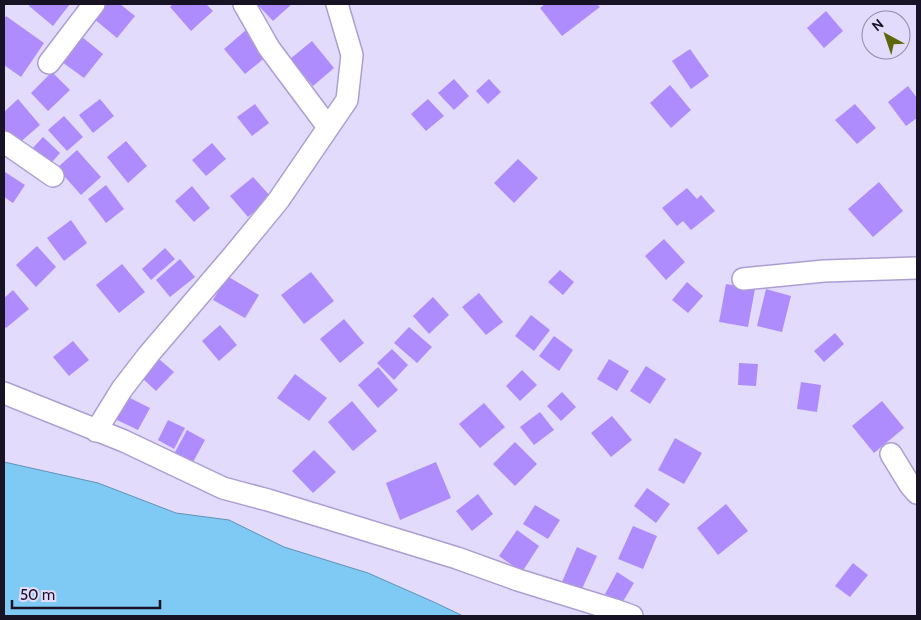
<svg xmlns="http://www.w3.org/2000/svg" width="921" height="620" font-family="Cabin,sans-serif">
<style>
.water{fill:#7fc9f5;stroke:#6092b6}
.building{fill:#af8cfd}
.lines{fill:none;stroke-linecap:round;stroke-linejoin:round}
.minor-casing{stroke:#ac9ed2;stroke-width:24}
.minor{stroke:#fff;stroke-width:21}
</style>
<rect width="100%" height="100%" fill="#e3dbfc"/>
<!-- water -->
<polygon class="water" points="4,462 98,483 176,513 229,520 284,547 368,573 436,603 463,616 4,616"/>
<!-- building -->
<g class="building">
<polygon points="30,4 70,4 53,26 29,6"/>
<polygon points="104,4 120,4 135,16 117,38 93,18"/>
<polygon points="173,4 206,4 213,11 191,31 170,7"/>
<polygon points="257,4 292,4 273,21"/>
<polygon points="545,4 597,4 600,7 562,36 540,8"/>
<polygon points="826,11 843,31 824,48 807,28"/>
<polygon points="6,16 44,43 21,77 4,65 4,20"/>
<polygon points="246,30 267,56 245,74 224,49"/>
<polygon points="82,37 103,54 84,78 62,62"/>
<polygon points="312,41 334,68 313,86 290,59"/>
<polygon points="690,49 709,76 691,89 672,61"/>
<polygon points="52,72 70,90 48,111 31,93"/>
<polygon points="454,79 469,96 454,110 438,93"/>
<polygon points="489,79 501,92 488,104 476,91"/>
<polygon points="670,85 691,110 671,128 650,103"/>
<polygon points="908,86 917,98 917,118 906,126 888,102"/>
<polygon points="18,99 40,125 17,145 4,129 4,112"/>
<polygon points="100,99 114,116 93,133 79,115"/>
<polygon points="428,99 444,116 426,131 411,114"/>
<polygon points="255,104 269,123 252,136 237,117"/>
<polygon points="855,104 876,128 857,144 835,120"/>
<polygon points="64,116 83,137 67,151 48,130"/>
<polygon points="43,137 60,153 47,168 29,152"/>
<polygon points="126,141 147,166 128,183 107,157"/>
<polygon points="212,143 226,159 206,176 192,160"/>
<polygon points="77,150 101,177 81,195 57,168"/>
<polygon points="518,159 538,178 514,203 494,183"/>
<polygon points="5,172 25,185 13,203 4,197 4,174"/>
<polygon points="253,177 271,197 248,217 230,196"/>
<polygon points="879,182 903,211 873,237 848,209"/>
<polygon points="106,185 124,209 106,223 88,199"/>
<polygon points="192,186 210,208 194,222 175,201"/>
<polygon points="687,188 697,199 701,195 715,211 691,230 683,221 677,226 662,208"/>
<polygon points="71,220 87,243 64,261 47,238"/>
<polygon points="664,239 685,262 666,280 645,256"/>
<polygon points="37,246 56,267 36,287 16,265"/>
<polygon points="165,248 175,259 151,280 142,269"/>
<polygon points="180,259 195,277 170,297 156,280"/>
<polygon points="122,264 145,292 119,313 96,285"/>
<polygon points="560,270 574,282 563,295 548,282"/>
<polygon points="311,272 334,301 304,324 281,295"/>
<polygon points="227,276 259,295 245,318 213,300"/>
<polygon points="687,282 703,296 688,313 672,300"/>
<polygon points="726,284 755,289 748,327 719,322"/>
<polygon points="766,289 791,296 782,332 757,326"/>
<polygon points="13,290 29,309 6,328 4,326 4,298"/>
<polygon points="479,293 503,322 486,335 462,307"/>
<polygon points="433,297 449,315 429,334 413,316"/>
<polygon points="531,315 550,330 534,351 515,336"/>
<polygon points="344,319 364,343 340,363 320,339"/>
<polygon points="220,325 237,345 219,361 202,341"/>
<polygon points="409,327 432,347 417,363 394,343"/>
<polygon points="835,333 844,344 824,362 814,351"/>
<polygon points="554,336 573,350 559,371 539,356"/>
<polygon points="73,341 89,360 69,376 53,357"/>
<polygon points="392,349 408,365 394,380 377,363"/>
<polygon points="159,359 174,372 156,391 142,378"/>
<polygon points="609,359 629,371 617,391 597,379"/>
<polygon points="739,363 758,364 756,386 738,385"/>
<polygon points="646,366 666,379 650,404 630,391"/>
<polygon points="378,367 398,390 378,408 358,385"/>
<polygon points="522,370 537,385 520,401 506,386"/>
<polygon points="295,374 327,398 309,421 277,398"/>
<polygon points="801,382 821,385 817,412 797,409"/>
<polygon points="562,392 576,407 561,421 547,406"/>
<polygon points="126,396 150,408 138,430 115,419"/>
<polygon points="352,401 377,431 353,451 328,422"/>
<polygon points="882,401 904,428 874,453 852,426"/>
<polygon points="484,403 505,427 480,448 459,424"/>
<polygon points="540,412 554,430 534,445 520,427"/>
<polygon points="612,416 632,440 611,457 591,433"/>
<polygon points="168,420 185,428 174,449 158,440"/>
<polygon points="187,430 205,440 192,464 174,454"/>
<polygon points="675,438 702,453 684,484 658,470"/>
<polygon points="515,442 537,464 515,486 493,464"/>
<polygon points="314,450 336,472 313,493 292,471"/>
<polygon points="436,462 451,498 400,520 386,483"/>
<polygon points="647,488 670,504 656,523 634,506"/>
<polygon points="478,494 493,514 472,531 456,511"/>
<polygon points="726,504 748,531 718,555 697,528"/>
<polygon points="535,505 560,520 548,539 523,524"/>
<polygon points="633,526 657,536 643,569 618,559"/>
<polygon points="517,530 539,546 522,572 499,556"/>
<polygon points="577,547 597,556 581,591 562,582"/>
<polygon points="853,563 868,575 850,597 835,586"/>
<polygon points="617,572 634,583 622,603 605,594"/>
</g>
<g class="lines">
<!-- minor casing -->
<g class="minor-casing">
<g id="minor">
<polyline points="244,4 269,48 328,127"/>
<polyline points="49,63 94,4"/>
<polyline points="4,142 53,176"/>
<polyline points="743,279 824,271 917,268"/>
<polyline points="4,393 124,441 223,488 268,500 457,558 518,580 615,610 632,616"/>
<polyline points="96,431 122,389 149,354 232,257 278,201 347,100 352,55 337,4"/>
<polyline points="891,454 910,485 917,493"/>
</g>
</g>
<!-- minor -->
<use href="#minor" class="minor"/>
</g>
<!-- border -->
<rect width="921" height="620" fill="none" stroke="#171224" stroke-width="10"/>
<!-- north arrow -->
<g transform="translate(886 35) rotate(320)"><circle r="24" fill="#e3dbfc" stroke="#918ba6"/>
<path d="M0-4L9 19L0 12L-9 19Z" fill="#5d670a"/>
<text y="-8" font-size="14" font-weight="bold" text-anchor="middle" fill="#171224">N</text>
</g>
<!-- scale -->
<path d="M12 600v8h148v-8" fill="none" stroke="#171224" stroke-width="2.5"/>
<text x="20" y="600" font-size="15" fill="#171224" stroke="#e3dbfc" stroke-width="4" paint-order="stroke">50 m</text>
</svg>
